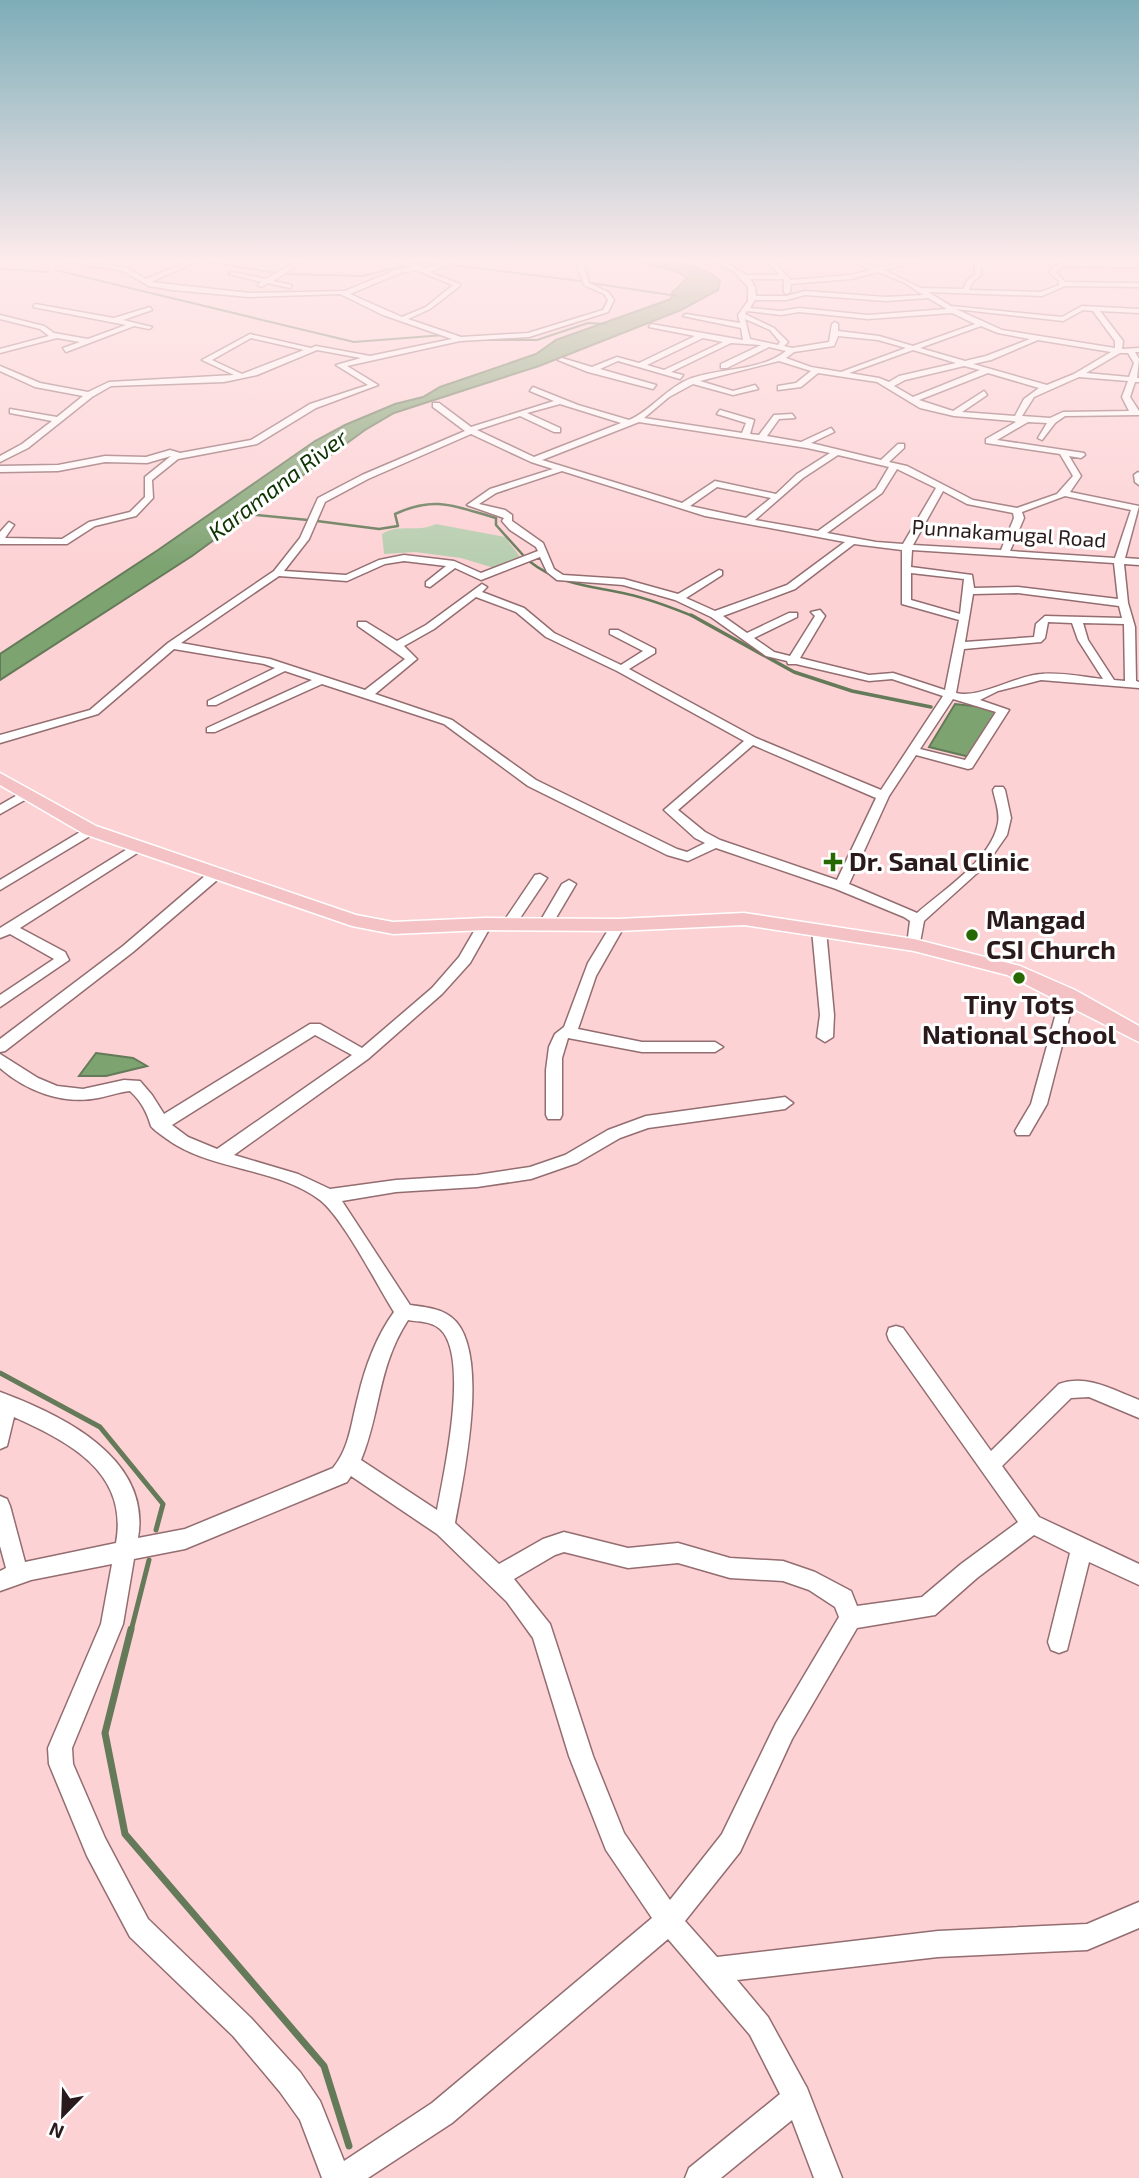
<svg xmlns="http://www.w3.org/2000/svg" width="1139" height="2178" font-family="'Exo 2',sans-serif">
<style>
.green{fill:#b6ceaf}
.water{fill:#7da371;stroke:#647a58;stroke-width:2}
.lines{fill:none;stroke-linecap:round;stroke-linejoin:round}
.stream-far4{stroke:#647a58;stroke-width:2}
.stream-far3{stroke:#647a58;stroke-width:2.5}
.stream-far2{stroke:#647a58;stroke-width:3.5}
.stream-far1{stroke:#647a58;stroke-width:5}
.stream{stroke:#647a58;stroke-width:7}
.minor-casing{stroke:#936d70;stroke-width:3}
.major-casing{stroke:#fff;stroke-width:3}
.minor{fill:#fff;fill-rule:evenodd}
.major{fill:#f4c1c5;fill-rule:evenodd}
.poi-dot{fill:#256900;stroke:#fff;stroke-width:2.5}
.labels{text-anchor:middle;stroke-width:6;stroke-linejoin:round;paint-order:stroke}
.far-street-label{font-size:21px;fill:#2a1a1c;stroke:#fff}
.far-water-label{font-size:23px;font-style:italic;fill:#0d3300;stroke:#fff}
.poi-label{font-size:26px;font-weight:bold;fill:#2a1a1c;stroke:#fff;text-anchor:start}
</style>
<rect width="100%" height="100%" fill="#fdd2d5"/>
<!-- green -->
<path class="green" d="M436 524 505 537 521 558 494 568 461 558 415 552 384 554 382 534C398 523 419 533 436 524Z"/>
<!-- water -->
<g class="water">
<path d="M635 261C666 261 696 260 720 281L718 290 681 310 539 366 394 413 365 430 192 556 0 680V654L158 550 315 441 345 425 395 404 423 397 440 387 536 354 556 340 671 299 672 293 687 278 678 272Z"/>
<polygon points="955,704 1000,709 974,758 929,747"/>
<polygon points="96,1053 133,1058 147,1066 106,1076 79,1076"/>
</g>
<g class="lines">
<!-- stream-far4 -->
<g class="stream-far4">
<polyline points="201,261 276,273"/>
<polyline points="415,263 444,264"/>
<polyline points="453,265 580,281"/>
<polyline points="0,269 48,272"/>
<polyline points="55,270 354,342 444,335"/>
<polyline points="284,274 362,276 408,265"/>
<polyline points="591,283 677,296"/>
<polyline points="471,340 537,340 588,323 606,324"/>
</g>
<!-- stream-far3 -->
<g class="stream-far3">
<polyline points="246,514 308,520"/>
<path d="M317 521 379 529 398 526 395 514C436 495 456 507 496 518V525L523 555"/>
<path d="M529 561C559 585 591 586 627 594 650 599 673 608 695 617"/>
</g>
<!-- stream-far2 -->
<polyline class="stream-far2" points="691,615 794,672 852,691 931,707"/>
<!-- stream-far1 -->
<g class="stream-far1">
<polyline points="0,1373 100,1427 163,1504 156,1530"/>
<polyline points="131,1631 149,1560"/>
</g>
<!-- stream -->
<polyline class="stream" points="131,1629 105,1733 125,1834 324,2066 349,2146"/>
<!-- minor casing -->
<g class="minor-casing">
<g id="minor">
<path d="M62 261 125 267 146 279 189 261H198L151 282 249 293 345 291 396 270 412 267 393 261 420 265 423 269 449 261H459L429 272 460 284V286L430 309 408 319 461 337 528 333 603 310 608 300 604 294 584 285 576 261H582L589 283 608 292 614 300 608 312 529 337 460 341 347 366 378 385 316 408 257 444 178 459 152 480 153 498 136 516 95 526 67 544H0V532L9 522 14 525 5 538 62 539 89 522 130 512 145 497V477L171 456 147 463 105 462 58 471 0 472V466L58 465 105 456 146 457 170 450 180 453 251 440 310 404 368 385 336 365 361 358 317 350 257 375 224 382 111 386 92 397 28 448 0 462V456L22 444 52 421 10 413V409L57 417 83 396 35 387 0 371V366L40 383 88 392 109 382 234 375 202 360 250 334 311 348 316 346 370 356 452 339 383 315 340 294 249 297 173 290 149 286 123 271ZM416 270 453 285 426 307 402 317 350 294 400 273ZM251 338 304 350 242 374 212 360Z"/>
<polygon points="296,261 304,261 273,281 292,285 290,288 268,283 261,287 258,285 261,282 229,274 232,272 266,279"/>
<path d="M714 261 725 262 746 275H780L766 261H773L791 280 851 275 872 270 853 261C863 261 873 268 882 267 894 266 904 261 917 261L884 270 921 288 963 289 967 281 975 274V261H981V275L972 283 969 290 1041 292 1059 285V281L1049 272 1059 263H1139V267L1063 266 1056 272 1065 282 1139 283V287L1065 286 1042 296 928 292 951 306 1062 317 1082 306 1139 309V313L1100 311 1123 341 1122 349 1139 348V352H1135L1139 359 1137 378H1139V382H1135L1130 397 1139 411V415L1065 416 1055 423 1042 440 1038 438 1047 423 1028 422 997 440 1084 453 1085 455 1081 458 1069 456 1081 476 1070 492 1139 506 1125 558 1139 559V565L1124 564 1128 603 1135 627 1136 681 1139 682V688L1041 680 998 691 980 700 1009 710 972 768 968 769 916 755 889 796 849 884 917 913C943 890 992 859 998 823 1000 812 995 800 993 790L995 787H1003L1005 790 1011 818 1007 835 986 865 924 921 919 948 914 950 907 945 910 921 904 917 836 889 716 848 688 861 667 855 528 786 444 724 322 684 215 732H207V728L312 680 285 671 216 705H208V701L275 668 264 664 174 649 98 714 0 743V735L90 710 168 643 274 571 300 538 318 498 362 475 465 431 433 407V403H439L471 427 554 401 530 391 533 387 578 405 629 420C651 411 667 387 692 378 722 368 761 371 786 351L769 347 727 368H721V364L761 345 731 343 671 372 683 375 680 379 618 361 600 369 656 385 653 389 588 372 558 360 562 358 592 367 617 357 639 363 695 336 649 327 651 324 743 340 741 328 683 316 686 314 740 323 738 315 748 301V287L734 272ZM878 272 905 283 923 295 886 297 805 291 786 296H756L755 287 750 279H784V292L787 294 790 292 791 284 851 279ZM805 295 886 301 928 298 947 309 868 315 799 308 781 311 750 308 755 300H786ZM956 309 1063 321 1083 310 1093 311 1115 341V348L1002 330ZM747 311 781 315 799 312 868 319 952 313 975 324 913 346 879 336 838 331V324L835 322 832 324 829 342 792 348 784 346 788 342 774 328 745 314ZM745 319 770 330 780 342 778 345 750 339ZM981 326 998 333 1030 339 986 356 965 361 920 348ZM838 336 878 340 906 348 841 372 811 367 786 358 794 352 834 346ZM703 338 723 342 664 370 647 365ZM1038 340 1111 352 1074 374 1047 385 973 364 991 360ZM913 350 956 363 899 376 889 382 879 378 849 373ZM1120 353H1128L1134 363 1129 377 1086 373ZM779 361 811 371 796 383 778 386V390L801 387 818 373 877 382 920 408 954 416 1013 421 1016 422 986 439V443L1060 454 1073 476 1057 494 1017 508 973 500 907 466 889 462 904 448V444H898L881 460 811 443 834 432 831 428 801 442 767 436 779 419 795 418 792 414 774 415 759 435 750 434 754 420 720 410 717 414 746 423 742 433 644 418 669 397 693 384 733 395 758 389 755 385 733 391 700 381ZM964 366 980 370 913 397 894 386 905 380ZM988 373 1039 388 1024 399 1015 416 962 412 987 395 984 391 953 411 919 400ZM1079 377 1128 381 1122 397 1129 411 1063 412 1050 418 1022 416 1034 397ZM560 404 621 423 534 457 477 430 520 416 554 432H560V428L527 413ZM639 422 807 448 830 453 797 474 776 494 715 481 682 503 542 460ZM471 434 531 462 553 469 490 489 467 505 504 518 502 521 510 530 536 547 538 551 481 573 454 561 404 555 379 560 346 575 284 571 309 539 325 502 368 479ZM838 455 889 467 876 489 818 531 755 520 803 478ZM897 469 936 488 903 544 876 542 827 533 882 493ZM562 471 705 516 845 542 787 585 715 611 686 598 722 575V571L719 570 678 594 624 579 563 575 554 569 543 543 512 521V515L505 510 479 504 496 493ZM717 487 771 498 746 518 690 506ZM943 491 967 504 1013 513 1014 518 1001 550 913 545ZM1065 496 1131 510 1115 558 1010 551 1024 518 1022 512ZM854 544 902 550V604L959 620 945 690 893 673 869 675 800 658 825 616 820 610 811 612 815 616 790 656 774 652 754 638 797 617V613H789L747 633 723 616 795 589ZM912 550 1114 563 1118 599 1018 587 974 588 972 575 911 567ZM540 557 547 572 557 580 623 585 675 600 711 617 766 656 787 661 788 664H796L869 681 892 679 943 696 881 790 756 738 629 669 655 653V649L618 630H610V634L643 651 621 665 554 633 524 608 482 592 487 587 482 584 426 625 397 641 366 622H358V626L405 659 365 690 270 659 181 643 279 576 347 581 385 564 404 561 446 566 426 582V586L430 587 455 568 481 580ZM911 573 964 579 960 614 911 600ZM1018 593 1119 606 1122 618 1045 616 1036 624 1034 637 965 642 973 594ZM476 597 516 612 546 637 617 671 744 741 664 810 695 838 705 843 687 852 677 849 536 780 452 720 375 694 417 659 404 646 434 629ZM1048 622 1072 623 1078 640 1103 679C1083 677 1061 672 1041 674 1015 676 979 699 956 693L964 649 1041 642 1045 638ZM1083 623 1124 624 1125 681 1114 680 1088 640ZM953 699 996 712 965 760 920 749ZM753 745 876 798 837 880 720 840 705 832 678 810Z"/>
<polygon points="35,304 114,318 150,307 152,310 123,320 152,327 149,329 134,326 66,352 63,348 80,342 57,338 0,353 0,349 49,336 40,329 0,319 0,315 44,326 54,333 88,339 126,325 33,307"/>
<polygon points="1138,472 1139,473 1139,485 1135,482 1134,475"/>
<polygon points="26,790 30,791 30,797 0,814 0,805"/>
<polygon points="90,826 95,827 95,833 0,890 0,880"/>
<polygon points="137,843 142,844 142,850 20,928 65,952 69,960 0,1007 0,995 54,959 10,934 0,938 0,928"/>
<polygon points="218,868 225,872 223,875 133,952 5,1051 0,1052 0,1039 123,946 213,869"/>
<polygon points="540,874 547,878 514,927 504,927 502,924 504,921 535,875"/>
<polygon points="569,880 576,884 550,928 545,929 540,928 538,925 562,884"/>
<path d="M485 920 492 924 470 963 442 994 368 1059 234 1155 298 1174 330 1189 396 1180 477 1175 530 1167 565 1155 608 1130 646 1116 785 1097 793 1103 785 1109 648 1128 620 1138 577 1163 531 1179 477 1187 396 1192 342 1201 410 1305C423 1307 440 1308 451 1317 492 1348 463 1479 455 1523L499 1564 543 1539 564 1532 628 1548 678 1543 730 1558 783 1561 815 1572 851 1591 857 1606 922 1597 961 1564 1018 1522 889 1340 887 1334 889 1328 896 1326 903 1328 991 1451 1059 1384C1087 1374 1113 1390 1139 1400V1418L1089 1397 1071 1398 1002 1466 1039 1517 1139 1564V1585L1089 1562 1067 1650 1059 1653 1051 1650 1048 1642 1070 1553 1034 1535 977 1578 935 1615 857 1628 792 1739 740 1852 685 1921 717 1957 938 1931 1087 1924 1139 1902V1928L1087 1950 938 1957 737 1980 768 2017 807 2088 842 2178H814L792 2120 721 2178H685L689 2168 780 2094 750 2035 668 1939 452 2123 368 2178H322L300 2120 280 2092 233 2036 130 1937 87 1856 49 1764 48 1748 101 1624 112 1564 31 1580 0 1591V1571L6 1568 0 1546V1496L7 1499 10 1506 25 1562 116 1543C129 1472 69 1442 14 1417L7 1446 0 1449V1392C62 1415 152 1458 138 1538L185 1529 333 1468C350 1447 351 1423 358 1397 365 1367 376 1337 394 1312 377 1285 343 1218 320 1200 279 1169 220 1171 176 1145 171 1142 152 1129 151 1126 147 1113 142 1102 130 1091 119 1092 109 1096 98 1098 63 1105 26 1091 0 1068V1054L38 1078 57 1086 83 1089 124 1080 140 1081 152 1095 164 1114 310 1024H320L362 1048 432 988 459 957 480 921ZM315 1035 352 1055 217 1149 188 1137 172 1125ZM408 1320C419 1322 431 1321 440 1329 470 1356 444 1473 437 1510L361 1460C381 1412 377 1368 408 1320ZM351 1476 437 1534 507 1602 533 1638 569 1756 606 1850 652 1918 432 2103 344 2161 320 2101 300 2072 251 2018 148 1919 105 1838 73 1764 72 1748 123 1624 134 1559 185 1549 347 1482ZM564 1552 628 1568 678 1563 730 1578 783 1581 809 1590 835 1607 839 1617 776 1723 722 1834 670 1900 624 1833 593 1756 550 1624 514 1579 555 1555Z"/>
<polygon points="618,921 625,925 596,976 578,1029 642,1042 715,1042 723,1047 715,1052 642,1052 568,1038 562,1058 562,1115 560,1119 548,1119 546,1115 546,1070 549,1047 555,1034 564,1027 588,963 613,922"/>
<polygon points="819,926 826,930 834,1015 833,1037 825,1042 817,1037 820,1015 812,930"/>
<polygon points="1068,990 1075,995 1047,1104 1029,1135 1017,1135 1015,1131 1031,1104 1061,995"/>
</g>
</g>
<!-- major casing -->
<g class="major-casing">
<polygon id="major" points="0,773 96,826 356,915 393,922 485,918 618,919 744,913 914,939 1020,966 1075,990 1139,1026 1139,1042 1007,975 914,951 744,925 618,931 485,930 393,934 352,926 84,834 0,785"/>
</g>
<!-- minor -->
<use href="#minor" class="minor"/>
<!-- major -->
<use href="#major" class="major"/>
</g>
<!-- sky -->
<linearGradient id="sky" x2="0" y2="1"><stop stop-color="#7dadb8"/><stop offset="0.46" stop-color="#feebec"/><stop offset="1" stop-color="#feebec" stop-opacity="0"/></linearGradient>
<rect width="1139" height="566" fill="url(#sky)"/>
<!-- markers -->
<g class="poi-dot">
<path d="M829.5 851.5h7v7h7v7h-7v7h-7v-7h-7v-7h7z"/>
<circle cx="972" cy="935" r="7"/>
<circle cx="1019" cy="978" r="7"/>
</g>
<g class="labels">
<!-- far-street labels -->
<g class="far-street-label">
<text transform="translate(1009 534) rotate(4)" y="7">Punnakamugal Road</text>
</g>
<!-- far-water labels -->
<g class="far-water-label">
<text transform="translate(278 485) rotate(-37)" y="8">Karamana River</text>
</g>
<!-- poi labels -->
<g class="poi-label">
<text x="849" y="871">Dr. Sanal Clinic</text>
<text x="986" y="929">Mangad<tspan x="986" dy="30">CSI Church</tspan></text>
<text x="1019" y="1014" text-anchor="middle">Tiny Tots<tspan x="1019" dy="30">National School</tspan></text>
</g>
</g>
<!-- north arrow -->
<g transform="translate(63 2115) rotate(203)" stroke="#ffffff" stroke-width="5" paint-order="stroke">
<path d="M0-5L12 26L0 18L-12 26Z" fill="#2a1a1c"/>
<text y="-10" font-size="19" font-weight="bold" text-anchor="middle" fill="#2a1a1c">N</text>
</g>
</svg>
